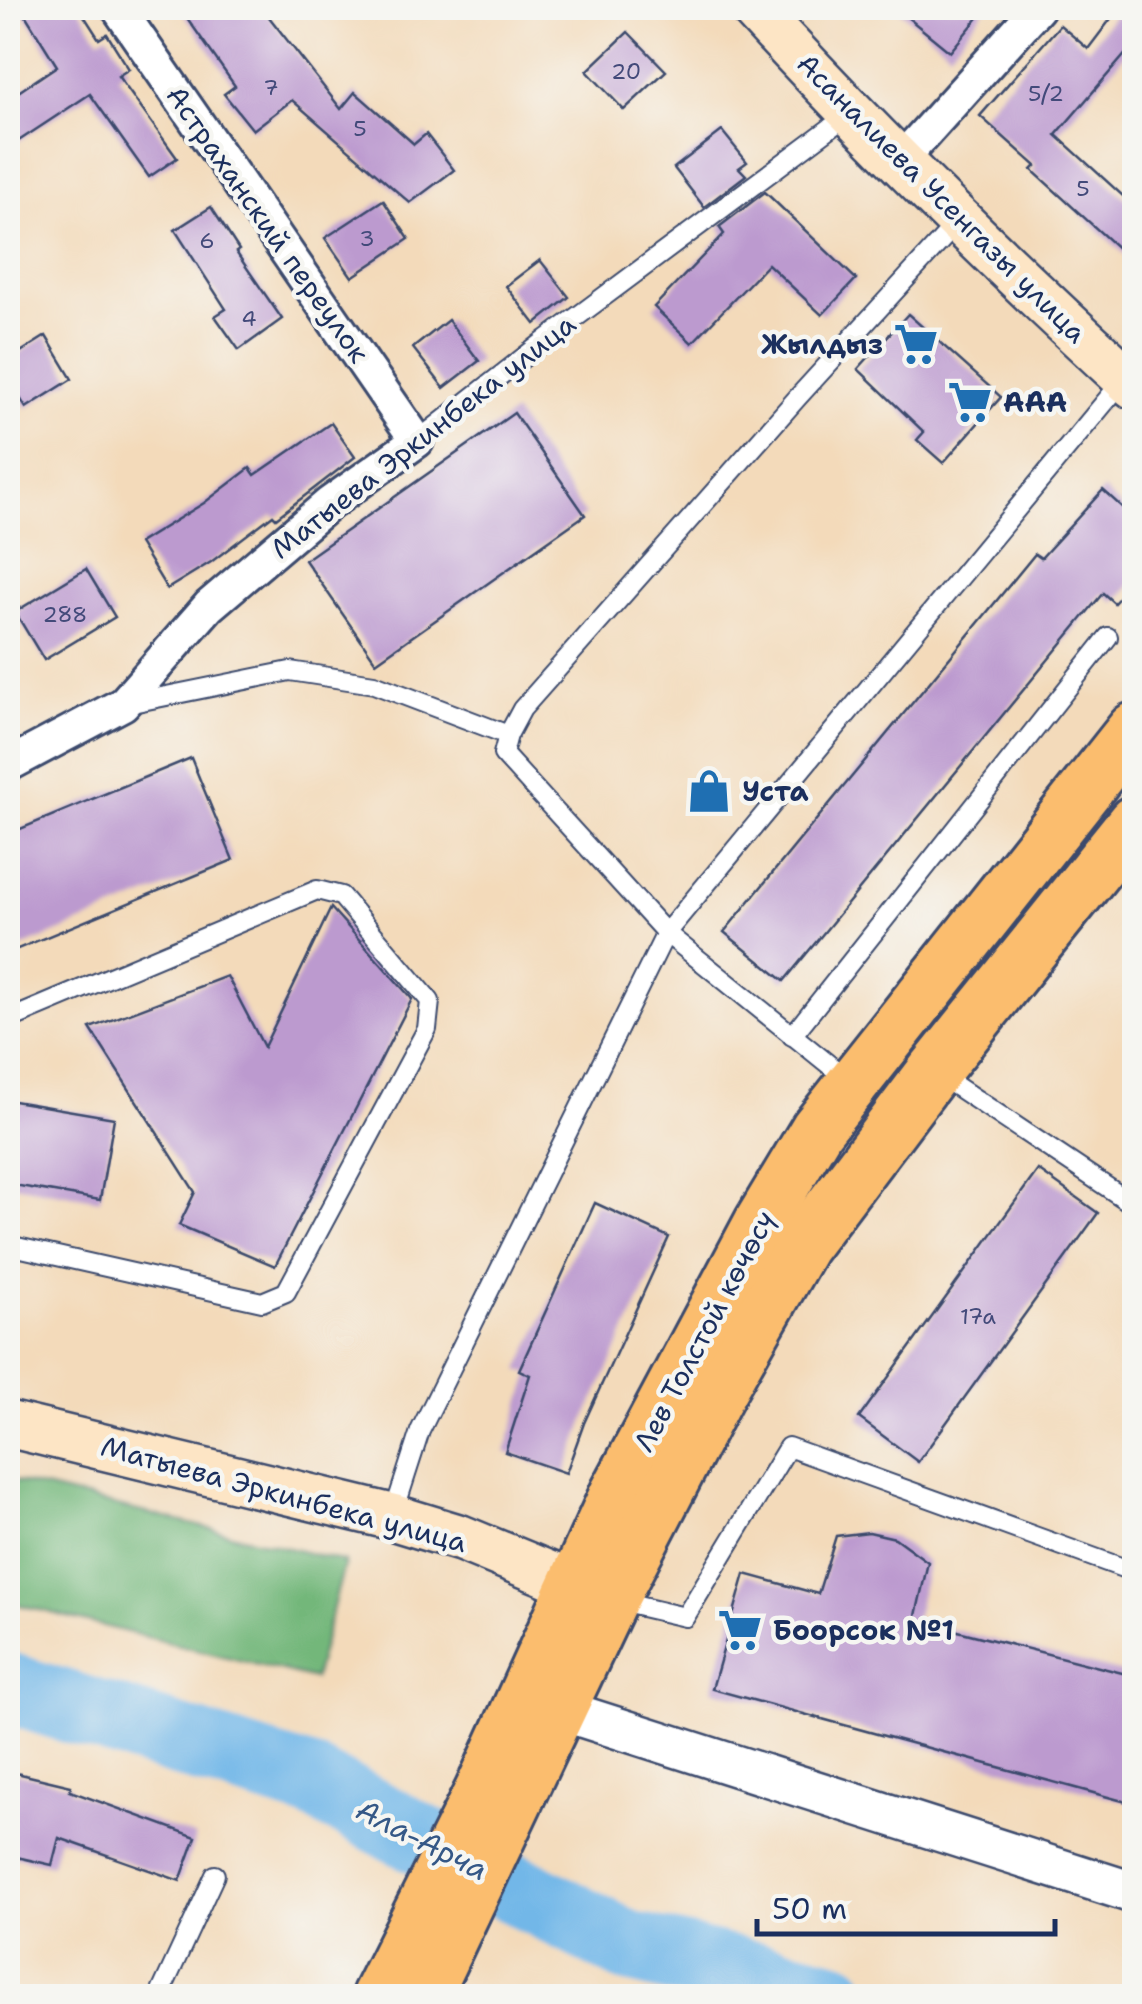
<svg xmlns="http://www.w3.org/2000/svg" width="1142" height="2004" font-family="'Shantell Sans',sans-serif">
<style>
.forest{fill:#73b77a;stroke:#47736c;stroke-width:2.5}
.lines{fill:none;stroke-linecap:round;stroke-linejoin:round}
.river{stroke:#72b7e8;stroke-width:72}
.building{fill:#bc9acf}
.service-casing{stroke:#3b496c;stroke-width:22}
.minor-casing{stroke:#3b496c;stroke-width:38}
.tertiary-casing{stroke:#3b496c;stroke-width:45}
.secondary-casing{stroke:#3b496c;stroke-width:50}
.primary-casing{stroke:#3b496c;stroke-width:58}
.service{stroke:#fff;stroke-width:18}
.minor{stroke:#fff;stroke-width:32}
.tertiary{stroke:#fff;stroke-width:40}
.secondary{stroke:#fde5c5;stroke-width:45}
.primary{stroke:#fbbd6e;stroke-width:52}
.labels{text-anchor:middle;stroke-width:9;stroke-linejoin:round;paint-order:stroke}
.number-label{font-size:22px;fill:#434a7a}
.street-label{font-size:28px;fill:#1b2f5e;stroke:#f6f6f2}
.poi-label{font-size:28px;font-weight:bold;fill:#1b2f5e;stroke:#f6f6f2;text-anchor:start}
.water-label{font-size:30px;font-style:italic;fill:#355887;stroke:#f6f6f2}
</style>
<rect width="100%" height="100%" fill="#f6f6f2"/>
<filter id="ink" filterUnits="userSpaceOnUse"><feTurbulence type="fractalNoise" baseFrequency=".01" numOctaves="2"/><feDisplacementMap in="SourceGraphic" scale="20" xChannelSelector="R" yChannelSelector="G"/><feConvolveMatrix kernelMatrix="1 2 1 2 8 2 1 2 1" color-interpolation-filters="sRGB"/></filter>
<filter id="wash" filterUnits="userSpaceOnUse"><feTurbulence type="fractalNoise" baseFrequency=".0048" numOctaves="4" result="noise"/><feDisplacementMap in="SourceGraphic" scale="40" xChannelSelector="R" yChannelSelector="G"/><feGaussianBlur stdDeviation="2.25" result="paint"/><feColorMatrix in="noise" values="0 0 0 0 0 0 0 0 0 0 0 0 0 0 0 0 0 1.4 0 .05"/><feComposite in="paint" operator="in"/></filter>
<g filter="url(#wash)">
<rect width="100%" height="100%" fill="#f3daba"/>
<!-- forest -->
<polygon class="forest" points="8,1479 345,1562 314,1679 8,1602"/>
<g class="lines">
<!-- river -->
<polyline class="river" points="8,1688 312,1783 628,1947 833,1996"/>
</g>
<g id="blocks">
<!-- building -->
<g class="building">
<polygon points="21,8 79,8 99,39 107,34 129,69 118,76 177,158 149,177 90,94 8,148 8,99 57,66"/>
<polygon points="180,8 262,8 341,109 355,92 414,144 426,134 454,170 410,203 292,100 253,130 224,94 235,86"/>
<polygon points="896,8 986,8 950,52"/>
<polygon points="1119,8 1134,8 1134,44 1056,135 1134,206 1134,263 1032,170 1036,166 980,116 1060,25 1088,49"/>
<polygon points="628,32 666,71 624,110 587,71"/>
<polygon points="722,131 747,162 739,168 746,175 704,207 674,168"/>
<polygon points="765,192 856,279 822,315 768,264 692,343 654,307 724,234 719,227"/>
<polygon points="383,200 409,239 352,277 325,238"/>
<polygon points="211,207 239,250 236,252 282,319 239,350 215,316 226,309 175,230"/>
<polygon points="540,260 569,297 535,324 506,286"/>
<polygon points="908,314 1001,397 943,463 917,440 924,432 858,369"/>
<polygon points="448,320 479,361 444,388 413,348"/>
<polygon points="46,336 72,379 26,408 8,378 8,360"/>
<polygon points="514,413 585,515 376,662 305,560"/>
<polygon points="331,423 355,457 276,518 273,515 211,562 167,589 139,543 204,503 250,468 255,475"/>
<polygon points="1103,490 1134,518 1134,581 1114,603 1103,593 784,981 724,932 1035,554 1041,558"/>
<polygon points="86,569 115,617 44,660 15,612"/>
<polygon points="191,758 233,860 8,953 8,834"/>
<polygon points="331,908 412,999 275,1266 179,1225 195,1192 90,1028 227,976 264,1047"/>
<polygon points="8,1100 114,1118 100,1200 8,1184"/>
<polygon points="1038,1170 1098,1213 918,1462 859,1418"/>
<polygon points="595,1203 669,1237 584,1423 566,1473 505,1452 530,1375 519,1370"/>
<polygon points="869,1532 895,1538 928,1562 915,1620 1134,1676 1134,1804 712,1689 745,1574 818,1594 836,1536"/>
<polygon points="8,1771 71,1786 70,1791 196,1837 180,1881 59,1838 52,1865 8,1855"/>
</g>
</g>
</g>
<g filter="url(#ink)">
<use href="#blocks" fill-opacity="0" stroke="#3b496c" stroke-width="2.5"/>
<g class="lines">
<!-- service casing -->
<g class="service-casing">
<g id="service">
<polyline points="417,441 547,339 849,114"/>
<polyline points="127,704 290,671 374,684 508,735"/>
<polyline points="8,1020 317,890 341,896 430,1001 427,1029 286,1292 262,1302 8,1245"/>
<polyline points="792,1036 1108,637"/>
<polyline points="938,1074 1134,1205"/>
<polyline points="848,1080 666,933 503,754 508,735 522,709 798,397 958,222"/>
<polyline points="393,1515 420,1431 666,933 1125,378"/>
<polyline points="616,1601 685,1617 788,1447 1134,1572"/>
<polyline points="159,1996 215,1875"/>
</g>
</g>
<!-- minor casing -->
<g class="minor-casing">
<g id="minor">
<polyline points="900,161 1038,8"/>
<polyline points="8,765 123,704 209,606 330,503 417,441 118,8"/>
</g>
</g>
<!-- tertiary casing -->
<g class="tertiary-casing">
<polyline id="tertiary" points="533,1701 1134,1893"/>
</g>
<!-- secondary casing -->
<g class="secondary-casing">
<g id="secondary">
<path d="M753 8C874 140 1002 265 1134 386"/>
<polyline points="8,1424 392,1517 461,1538 604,1597"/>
</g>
</g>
<!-- primary casing -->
<g class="primary-casing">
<g id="primary">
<polyline points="378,1996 481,1791 616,1494 761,1222 817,1129 1134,729"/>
<polyline points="424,1996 611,1600 721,1388 802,1246 934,1071 1134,822"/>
</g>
</g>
<!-- service -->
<use href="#service" class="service"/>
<!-- minor -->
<use href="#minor" class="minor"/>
<!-- tertiary -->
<use href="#tertiary" class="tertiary"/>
<!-- secondary -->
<use href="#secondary" class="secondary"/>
<!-- primary -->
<use href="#primary" class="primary"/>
</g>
</g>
<!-- icons -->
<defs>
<g id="supermarket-bare" transform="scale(3.45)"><path d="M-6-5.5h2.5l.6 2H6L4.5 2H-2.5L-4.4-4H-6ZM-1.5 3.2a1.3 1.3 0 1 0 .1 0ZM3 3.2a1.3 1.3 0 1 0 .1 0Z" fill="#1f6fb2" stroke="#f6f6f2" stroke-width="2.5" paint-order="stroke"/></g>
<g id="shop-bare" transform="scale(3.45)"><path d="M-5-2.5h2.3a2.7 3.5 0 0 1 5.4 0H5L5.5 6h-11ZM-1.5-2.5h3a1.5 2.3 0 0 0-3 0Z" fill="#1f6fb2" stroke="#f6f6f2" stroke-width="2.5" paint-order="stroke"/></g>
</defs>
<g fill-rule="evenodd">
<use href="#supermarket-bare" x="916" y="344"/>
<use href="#supermarket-bare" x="970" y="402"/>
<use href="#shop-bare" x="709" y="791"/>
<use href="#supermarket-bare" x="740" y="1630"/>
</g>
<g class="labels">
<!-- number labels -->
<g class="number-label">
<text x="626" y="79">20</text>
<text x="271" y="95">7</text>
<text x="1046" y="101">5/2</text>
<text x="360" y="136">5</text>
<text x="1083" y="196">5</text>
<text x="367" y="246">3</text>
<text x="207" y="248">6</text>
<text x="249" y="326">4</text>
<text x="65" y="622">288</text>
<text x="978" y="1324">17a</text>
</g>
<!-- street labels -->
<g class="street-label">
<text transform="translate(942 198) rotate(45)" y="10">Асаналиева Усенгазы улица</text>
<text transform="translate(268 224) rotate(55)" y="10">Астраханский переулок</text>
<text transform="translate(423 436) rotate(-38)" y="10">Матыева Эркинбека улица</text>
<text transform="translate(704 1331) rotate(-62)" y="10">Лев Толстой көчөсү</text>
<text transform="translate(284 1494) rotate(15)" y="10">Матыева Эркинбека улица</text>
</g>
<!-- poi labels -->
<g class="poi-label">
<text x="883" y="354" text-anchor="end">Жылдыз</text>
<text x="1003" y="412">AAA</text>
<text x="742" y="801">Уста</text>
<text x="773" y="1640">Боорсок №1</text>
</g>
<!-- water labels -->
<g class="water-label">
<text transform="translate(422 1840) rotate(27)" y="10">Ала-Арча</text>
</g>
</g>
<!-- margin -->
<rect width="1142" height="2004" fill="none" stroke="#f6f6f2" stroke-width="40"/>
<!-- scale -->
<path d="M757 1919v15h298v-15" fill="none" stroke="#1b2f5e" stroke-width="5"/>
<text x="772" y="1919" font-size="30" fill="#1b2f5e" stroke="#f6f6f2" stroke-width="8" paint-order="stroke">50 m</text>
</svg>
